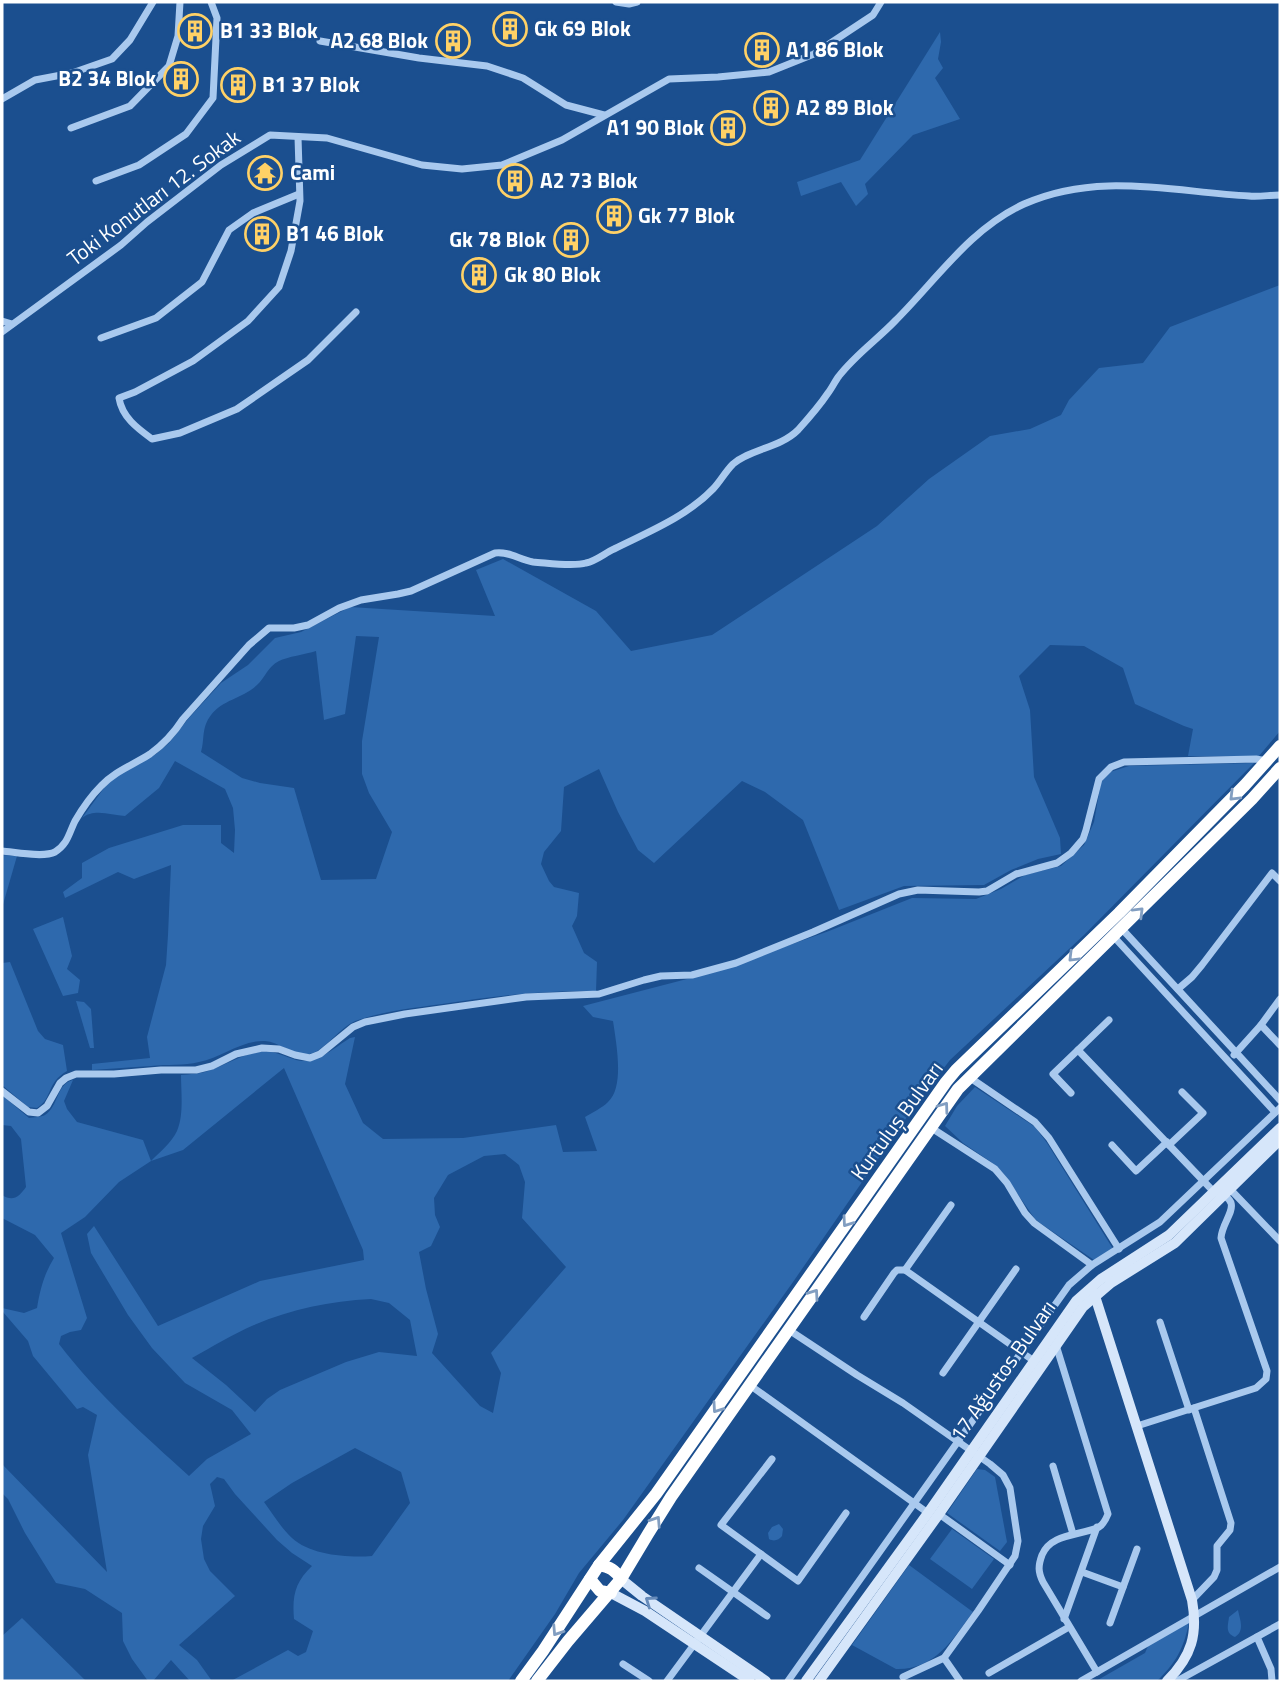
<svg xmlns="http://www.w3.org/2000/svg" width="1282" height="1683" font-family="'Titillium Web',sans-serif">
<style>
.green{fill:#2e69ad;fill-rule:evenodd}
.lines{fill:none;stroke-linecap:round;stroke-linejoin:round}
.street{stroke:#a9c9ee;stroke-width:7}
.secondary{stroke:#d6e6fa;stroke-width:10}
.highway{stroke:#fff;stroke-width:12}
.oneway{stroke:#829ec1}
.oneway2{stroke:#668bba}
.labels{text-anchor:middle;stroke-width:5;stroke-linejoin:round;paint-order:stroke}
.poi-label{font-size:21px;font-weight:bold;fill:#fff;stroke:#1b4f8f;text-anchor:start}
.street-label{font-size:21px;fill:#fff;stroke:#1b4f8f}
</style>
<rect width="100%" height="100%" fill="#1b4f8f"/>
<!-- green -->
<g class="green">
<polygon points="940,32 941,42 938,59 943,68 935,78 960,119 913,135 865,184 868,194 856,206 841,182 801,196 797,182 860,160"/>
<path d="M1280 285V731L1259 756H1188L1193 729 1184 726 1135 704 1123 668 1084 646 1050 645 1019 676 1030 710 1034 777 1060 838 1061 854 1038 859 1011 870 984 885 904 886 839 910 803 820 765 792 742 781 654 863 638 850 618 812 599 769 564 787 561 831 544 852 541 864 549 881 554 887 579 893 577 916 572 926 584 953 597 962 596 991C543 990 493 996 442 1004 414 1008 384 1011 358 1020 340 1026 326 1050 310 1054 295 1057 280 1042 265 1041 242 1040 221 1058 199 1062 184 1066 167 1064 151 1066 131 1067 112 1069 92 1070V1064L150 1058 147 1037 166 965 168 935 171 865 134 879 118 872 65 898 63 892 82 878V863L109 848 183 825H221V843L234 853 235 830 233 808 225 789 175 761 159 788 125 816C111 815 94 808 82 818L104 788 119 773 156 754 169 743 188 719 221 683 248 665 275 638 301 632 350 607 495 616 476 570 503 559 596 611 631 651 712 635 877 526 929 479 990 436 1030 429 1061 415 1069 400 1099 368 1143 363 1170 327ZM356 636 379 637 362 741V774L369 793 392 832 376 879 321 880 294 788 260 783 242 778 201 752C205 739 201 728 211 715 222 700 243 698 257 685 265 678 268 666 279 661 287 657 306 654 316 651L324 720 345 714Z"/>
<path d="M1254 763 1084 935 950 1060 916 1104 793 1282 623 1520 579 1573 555 1614 508 1681H231L288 1650 298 1656 306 1652 313 1631 294 1619C292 1596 295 1582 312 1566L292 1553 277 1540 235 1494 224 1479 217 1477 210 1484 215 1506 203 1526 201 1539 204 1559 210 1571 235 1596 179 1645 197 1660 212 1681H190L171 1660 153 1681H148L132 1659 123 1641 122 1613 85 1589 56 1583 25 1533 8 1499 2 1493V1464L107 1572 88 1455 97 1415 83 1407 77 1409 33 1356 28 1341 3 1312 2 1308 24 1313 37 1308C40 1290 44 1274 54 1258L35 1235 2 1218V1195C13 1202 19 1197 26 1187L21 1139 11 1126 2 1125V1095L29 1118C34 1117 41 1117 45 1115 59 1106 56 1084 73 1080L64 1101 67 1109 77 1122 143 1140 151 1161C160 1152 172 1142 177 1131 184 1115 181 1092 181 1075 190 1074 200 1074 208 1071 226 1065 240 1055 259 1052 273 1050 283 1056 296 1060 316 1065 334 1048 350 1038L355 1037 345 1084 363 1123 383 1139 463 1138 556 1125 563 1152 597 1151 585 1117C593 1112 602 1108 608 1102 625 1087 616 1042 613 1021L593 1017 583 1006 710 973 829 931 912 898 976 899 1001 889 1025 875 1061 866 1084 845 1094 822 1101 782 1110 772 1129 766ZM284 1068 363 1250 364 1260 260 1281 158 1326 94 1226 87 1234 91 1253 128 1315 152 1348 185 1383 232 1410 251 1434 207 1459 189 1476C144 1435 97 1394 59 1344L61 1336 70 1332 81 1330 87 1318 61 1233 85 1217 119 1182 151 1161 183 1150ZM505 1154 519 1165 525 1182 522 1218 566 1267 491 1353 501 1373 493 1413 480 1406 432 1353 438 1334 426 1289 419 1252 431 1246 440 1227 435 1215 434 1198 448 1175 484 1156ZM371 1299 389 1303 410 1320 417 1356 379 1352 346 1362 280 1390 267 1399 255 1412 226 1385 192 1358C212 1347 233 1334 254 1325 292 1309 330 1301 371 1299ZM355 1448 401 1472 410 1503 372 1556C348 1558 310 1555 292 1538 281 1528 273 1514 264 1502L292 1483Z"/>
<polygon points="2,855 17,856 2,908"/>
<polygon points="63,917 72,956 67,969 80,980 78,993 63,996 33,929"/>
<path d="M10 962 38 1031 45 1039 63 1045 67 1071C46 1083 53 1098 37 1108L28 1107 2 1085V963Z"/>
<polygon points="76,1001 84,1002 91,1009 94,1048 90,1048"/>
<polygon points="975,1087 1035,1127 1047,1143 1113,1249 1094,1260 1040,1223 1035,1219 1003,1173 991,1162 963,1143 945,1126 957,1106"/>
<polygon points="977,1469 985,1470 995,1477 1007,1542 1000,1551 947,1513"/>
<path d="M779 1524 783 1529 782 1536C779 1540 774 1542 769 1539L768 1533 772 1527Z"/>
<polygon points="952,1529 994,1559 972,1589 930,1559"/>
<path d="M909 1565 973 1612C952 1640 935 1670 896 1669L852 1645Z"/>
<path d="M1238 1610C1240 1620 1245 1631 1235 1637 1225 1633 1228 1626 1229 1617Z"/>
<polygon points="22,1618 86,1681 2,1681 2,1636"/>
<path d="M1189 1622C1184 1648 1176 1663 1157 1681H1096L1145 1653 1148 1646Z"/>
</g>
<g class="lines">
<!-- street -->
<g class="street">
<polyline points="616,2 629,4 637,2"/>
<polyline points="320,41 419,58 487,66 523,78 566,105 604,115"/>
<polyline points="2,99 35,80 72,73 112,59 130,40 153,2"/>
<polyline points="71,128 130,106 169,66 178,36 180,2"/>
<path d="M298 137 300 201 291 251 279 287 248 321 193 361 135 392 119 398C122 417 137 428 152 439L180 433 237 409 308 360 356 312"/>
<polyline points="96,181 139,165 186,134 213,98 217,18 211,2"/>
<polyline points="2,321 12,324"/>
<polyline points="2,332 121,245 147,222 221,165 270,135 327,138 422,165 462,169 502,165 562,140 669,79 718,77 769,72 814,54 873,15 881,2"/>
<polyline points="101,338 156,318 202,282 229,230 253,213 299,194"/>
<path d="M2 851C15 852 43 858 55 852 68 844 69 833 75 821 82 809 91 796 101 786 115 771 133 765 150 754 164 744 174 733 183 719L249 645 269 628H294L308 625 339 608 361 600 398 594 411 591 495 553C509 551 520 560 533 562 548 563 573 567 586 563 596 561 605 553 614 549 648 532 686 517 713 489 720 482 725 472 733 464 750 449 780 448 798 430 807 420 820 405 828 393 832 388 835 381 839 376 855 355 878 339 896 320 937 279 970 229 1024 204 1098 171 1173 192 1249 196 1259 197 1270 195 1280 195"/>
<polyline points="1122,929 1280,1100"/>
<polyline points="1114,937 1275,1112"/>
<polyline points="1178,989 1192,977 1202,965 1272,873 1280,881"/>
<path d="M1109 1020 1078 1050 1214 1192C1248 1201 1222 1218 1221 1238L1267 1371 1266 1379 1256 1388 1137 1426"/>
<polyline points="1261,1025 1280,1045"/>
<polyline points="1234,1055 1261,1025 1280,999"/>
<polyline points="969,1077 1035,1122 1049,1138 1119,1249"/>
<polyline points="2,1091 29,1112 38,1113 47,1106 60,1083 66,1078 76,1074 114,1074 161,1070 196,1070 212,1066 236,1054 262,1048 279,1049 295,1055 310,1058 320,1054 353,1027 365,1022 405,1014 526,997 599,994 644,980 661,976 692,975 736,963 813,932 899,894 918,890 979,892 987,891 1016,874 1057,863 1071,853 1083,839 1086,830 1099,779 1111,767 1124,762 1256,759 1267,761"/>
<polyline points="1071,1093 1053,1074 1078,1050"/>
<polyline points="930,1127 995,1169 1007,1183 1025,1213 1034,1223 1092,1265"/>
<polyline points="1112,1145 1136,1171 1167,1142"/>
<polyline points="1169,1145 1203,1113 1182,1092"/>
<polyline points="1230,1189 1280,1241"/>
<polyline points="951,1205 905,1270 1034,1361"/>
<polyline points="864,1317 894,1273 897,1270 905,1270"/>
<polyline points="1160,1322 1189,1410"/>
<polyline points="789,1330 857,1375 903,1403 990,1464 1003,1475 1010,1488 1018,1541 1015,1556 978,1611 944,1658 903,1677"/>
<path d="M1056 1345 1108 1514C1106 1519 1104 1524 1099 1527 1080 1536 1051 1533 1042 1555 1038 1566 1038 1572 1043 1582L1097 1672"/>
<polyline points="943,1373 1016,1269"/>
<polyline points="751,1386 928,1513"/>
<polyline points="772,1459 721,1525 798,1581 846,1513"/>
<polyline points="1053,1466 1073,1534"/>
<polyline points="939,1514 1010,1565"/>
<polyline points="699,1568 767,1616"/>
<polyline points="1082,1572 1123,1587"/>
<polyline points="1192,1600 1214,1577 1217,1570 1217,1546 1230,1530 1231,1523 1194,1408"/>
<polyline points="1064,1619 1097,1527"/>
<polyline points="1110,1623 1137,1549"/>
<polyline points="1257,1637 1271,1669 1272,1681"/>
<polyline points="944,1658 960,1681"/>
<polyline points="623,1664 649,1681"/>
<polyline points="989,1673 1069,1627"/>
<polyline points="667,1681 761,1554"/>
<polyline points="788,1681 1069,1285 1092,1265 1160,1222 1280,1108"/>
<polyline points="1081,1681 1280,1567"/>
<polyline points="1177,1681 1280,1624"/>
</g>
<!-- secondary -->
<g class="secondary">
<path d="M1094 1293 1192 1600C1198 1634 1192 1656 1167 1681"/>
<polyline points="621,1579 642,1596 766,1681"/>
<polyline points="611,1593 645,1611 750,1681"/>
<polyline points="806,1681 928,1513 1076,1301 1101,1279 1169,1235 1280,1128"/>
<polyline points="819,1681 939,1514 1083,1307 1111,1283 1175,1243 1280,1140"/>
</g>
<!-- highway -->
<g class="highway">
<path d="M599 1565C610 1567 615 1570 621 1579"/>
<polyline points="590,1579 600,1591 611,1593"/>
<polyline points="521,1681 543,1651 599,1565 656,1494 946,1082 956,1070 1119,913 1245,785 1280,746"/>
<polyline points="537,1681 568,1641 621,1579 648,1534 671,1497 958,1089 1252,799 1280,768"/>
</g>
</g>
<!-- one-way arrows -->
<defs><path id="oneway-chevron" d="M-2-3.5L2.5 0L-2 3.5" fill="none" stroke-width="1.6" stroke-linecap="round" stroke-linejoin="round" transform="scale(1.75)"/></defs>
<g class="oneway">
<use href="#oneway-chevron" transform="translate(1234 796) rotate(135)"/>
<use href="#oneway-chevron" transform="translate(1139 912) rotate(-45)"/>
<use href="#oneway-chevron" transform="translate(1073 957) rotate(135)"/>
<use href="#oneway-chevron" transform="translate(944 1107) rotate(-54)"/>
<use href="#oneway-chevron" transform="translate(847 1222) rotate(125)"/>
<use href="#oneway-chevron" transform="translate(814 1294) rotate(-55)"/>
<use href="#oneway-chevron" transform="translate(717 1408) rotate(125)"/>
<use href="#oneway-chevron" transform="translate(656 1521) rotate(-57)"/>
<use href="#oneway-chevron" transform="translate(557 1631) rotate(123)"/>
</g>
<use class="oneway2" href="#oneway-chevron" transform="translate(650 1601) rotate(-145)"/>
<!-- icons -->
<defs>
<g id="building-ring" transform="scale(1.75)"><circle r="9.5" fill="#1b4f8f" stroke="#ffd166" stroke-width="1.5"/><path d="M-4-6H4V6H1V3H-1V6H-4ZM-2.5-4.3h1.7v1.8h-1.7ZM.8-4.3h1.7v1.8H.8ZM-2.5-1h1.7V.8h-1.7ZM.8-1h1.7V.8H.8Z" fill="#ffd166"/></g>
<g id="temple-ring" transform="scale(1.75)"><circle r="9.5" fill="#1b4f8f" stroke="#ffd166" stroke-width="1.5"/><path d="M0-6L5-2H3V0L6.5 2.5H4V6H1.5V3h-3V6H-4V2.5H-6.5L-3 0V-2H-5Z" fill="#ffd166"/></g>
</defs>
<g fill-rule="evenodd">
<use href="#building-ring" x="510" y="29"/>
<use href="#building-ring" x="195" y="31"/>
<use href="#building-ring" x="453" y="41"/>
<use href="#building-ring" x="762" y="50"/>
<use href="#building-ring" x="181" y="79"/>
<use href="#building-ring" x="238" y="85"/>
<use href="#building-ring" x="771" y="108"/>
<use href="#building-ring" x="728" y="128"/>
<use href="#temple-ring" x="265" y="173"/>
<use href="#building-ring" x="515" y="181"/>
<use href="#building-ring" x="614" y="216"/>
<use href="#building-ring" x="262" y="234"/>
<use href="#building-ring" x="571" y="240"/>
<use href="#building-ring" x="479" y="275"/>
</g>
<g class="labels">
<!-- poi labels -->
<g class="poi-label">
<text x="534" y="36">Gk 69 Blok</text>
<text x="220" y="38">B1 33 Blok</text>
<text x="428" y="48" text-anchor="end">A2 68 Blok</text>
<text x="786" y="57">A1 86 Blok</text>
<text x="156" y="86" text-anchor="end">B2 34 Blok</text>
<text x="262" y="92">B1 37 Blok</text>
<text x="796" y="115">A2 89 Blok</text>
<text x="704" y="135" text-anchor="end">A1 90 Blok</text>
<text x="290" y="180">Cami</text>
<text x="540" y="188">A2 73 Blok</text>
<text x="638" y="223">Gk 77 Blok</text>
<text x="286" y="241">B1 46 Blok</text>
<text x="546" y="247" text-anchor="end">Gk 78 Blok</text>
<text x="504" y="282">Gk 80 Blok</text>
</g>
<!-- street labels -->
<g class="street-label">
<text transform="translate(154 198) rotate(-37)" y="7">Toki Konutları 12. Sokak</text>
<text transform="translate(897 1121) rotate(-54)" y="7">Kurtuluş Bulvarı</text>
<text transform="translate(1003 1371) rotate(-55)" y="7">17 Ağustos Bulvarı</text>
</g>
</g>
<!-- border -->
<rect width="1282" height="1683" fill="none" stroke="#ffffff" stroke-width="7"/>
</svg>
